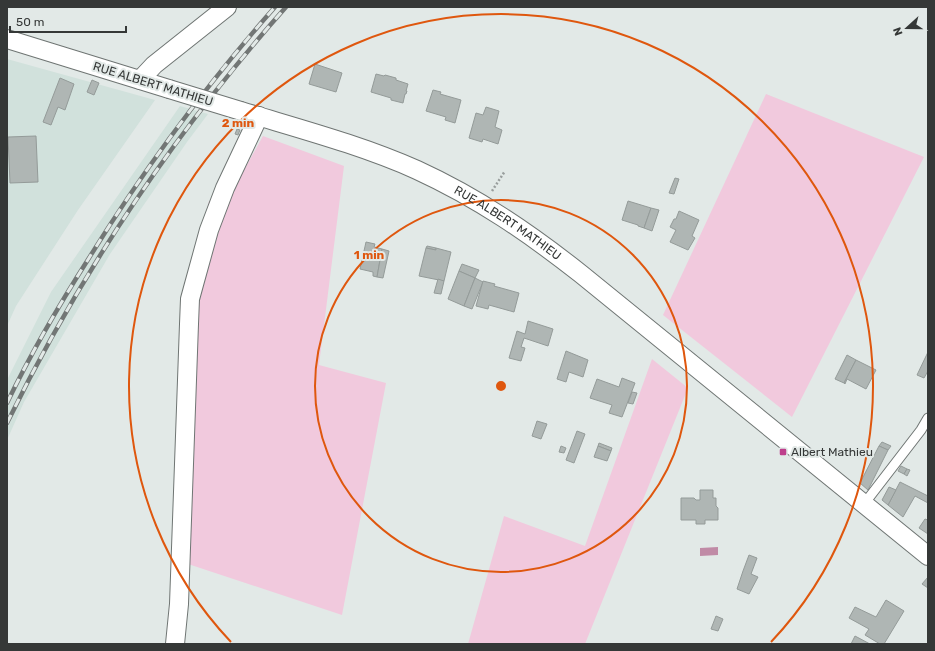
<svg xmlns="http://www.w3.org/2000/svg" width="935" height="651" font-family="Rubik,sans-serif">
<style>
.built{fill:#d1e1dc}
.green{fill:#f1c9dd}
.water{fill:#c08ba6}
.building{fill:#afb6b4;stroke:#949b99}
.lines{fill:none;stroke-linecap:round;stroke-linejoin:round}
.service-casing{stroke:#6f7573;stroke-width:11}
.minor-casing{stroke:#6f7573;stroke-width:20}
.path{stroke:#989d9c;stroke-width:2.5;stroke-dasharray:2 2;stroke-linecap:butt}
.service{stroke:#fff;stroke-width:9}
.minor{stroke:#fff;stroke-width:18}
.rail-casing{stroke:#727675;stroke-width:4.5}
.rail{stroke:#e2e9e7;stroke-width:3;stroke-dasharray:9;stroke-linecap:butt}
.minor-bridge-casing{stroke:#6f7573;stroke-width:20;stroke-linecap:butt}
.minor-bridge{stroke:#fff;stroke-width:18}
.ring{fill:none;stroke:#df570e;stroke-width:2}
.poi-dot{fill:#be3f8c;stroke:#e2e9e7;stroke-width:1.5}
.labels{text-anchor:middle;stroke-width:4;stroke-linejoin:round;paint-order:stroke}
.street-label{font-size:12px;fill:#353837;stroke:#e2e9e7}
.poi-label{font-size:12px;fill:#353837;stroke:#e2e9e7;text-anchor:start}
.centre{fill:#df570e;stroke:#e2e9e7;stroke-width:2}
.ring-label{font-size:12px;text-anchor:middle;font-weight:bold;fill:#df570e;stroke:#e2e9e7;stroke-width:4;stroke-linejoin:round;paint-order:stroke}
</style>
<rect width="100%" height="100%" fill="#e2e9e7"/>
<!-- built -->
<g class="built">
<polygon points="7,59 155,100 78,210 16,306 7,326"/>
<polygon points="180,106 208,114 187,142 110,254 24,402 7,440 7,380 51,292"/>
</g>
<!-- green -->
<g class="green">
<polygon points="766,94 924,157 792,417 663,315"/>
<polygon points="263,136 344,166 319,365 386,383 342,615 176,560 186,294 209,201 228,199"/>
<polygon points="652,359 688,388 585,644 468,644 504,516 585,546"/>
</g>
<!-- water -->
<polygon class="water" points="718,547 718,555 700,556 700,548"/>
<!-- building -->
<g class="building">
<polygon points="315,64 342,73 336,92 309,84"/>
<polygon points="376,74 384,76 385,75 396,78 396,80 408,84 406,91 407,91 406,94 405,94 403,103 391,100 391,98 371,92"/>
<polygon points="60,78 74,84 65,110 58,107 51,125 43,122"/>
<polygon points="92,80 99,83 94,95 87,92"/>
<polygon points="433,90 441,92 440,94 461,100 455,123 445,120 446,117 426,111"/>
<polygon points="486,107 499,111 495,127 502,130 498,144 483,139 482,142 469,138 476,113 483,115"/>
<polygon points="237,129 240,130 238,135 235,134"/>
<polygon points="36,136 38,182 10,183 8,137"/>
<polygon points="675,178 679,179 674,194 669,193"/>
<polygon points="628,201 651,208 644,228 638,226 638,225 622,220"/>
<polygon points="651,208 659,210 652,231 644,228"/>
<polygon points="679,211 699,220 692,236 695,238 688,250 670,242 676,230 670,227 674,219 676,219"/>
<polygon points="366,242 375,244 374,247 382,249 377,277 373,276 373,272 360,269"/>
<polygon points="427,246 436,248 436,250 426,248"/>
<polygon points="426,248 436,250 436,248 451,252 444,281 419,276"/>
<polygon points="382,249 389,251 383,278 377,277"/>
<polygon points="462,264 479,270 475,278 459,271"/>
<polygon points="459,271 475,278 464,306 448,299"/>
<polygon points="475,278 483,282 472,309 464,306"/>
<polygon points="438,279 444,281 441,294 434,293"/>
<polygon points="483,281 495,284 494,286 519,293 514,312 489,305 488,309 476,306"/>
<polygon points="528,321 553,329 548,346 524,338 521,347 525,348 521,361 509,358 517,331 525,334"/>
<polygon points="566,351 588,360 583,377 569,372 566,382 557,379"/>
<polygon points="928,352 928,371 924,378 917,375"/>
<polygon points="847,355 856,360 844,383 835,379"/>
<polygon points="856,360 876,370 866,389 847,379 845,384 844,383"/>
<polygon points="622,378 635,383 622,417 609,413 612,405 590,398 597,379 619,387"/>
<polygon points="632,392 637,393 633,404 628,403"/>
<polygon points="537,421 547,424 541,439 532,436"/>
<polygon points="577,431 585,434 574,463 566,460"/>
<polygon points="882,442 891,446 888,450 879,446"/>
<polygon points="599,443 612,448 611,451 598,446"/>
<polygon points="561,446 566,448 564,453 559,452"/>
<polygon points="598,446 611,451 607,461 594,457"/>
<polygon points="879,446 888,450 868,490 860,483"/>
<polygon points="901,466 907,469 904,474 898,471"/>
<polygon points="907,469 910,470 907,476 904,474"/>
<polygon points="900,482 928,496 928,503 915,496 903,517 888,505"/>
<polygon points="889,487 896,490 888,505 882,500"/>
<polygon points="700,490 713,490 713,498 716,498 716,506 718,508 718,520 705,520 705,524 696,524 696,520 681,520 681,498 694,498 696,500 700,500"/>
<polygon points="925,519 928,520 928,534 919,528"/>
<polygon points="749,555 757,558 751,574 758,577 749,594 737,589 743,571"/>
<polygon points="928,577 928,588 922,584"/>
<polygon points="886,600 904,611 884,644 880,644 865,635 869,629 849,618 855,607 876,617"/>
<polygon points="716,616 723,619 718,631 711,629"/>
<polygon points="855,636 870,644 851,644"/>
</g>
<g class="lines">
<!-- service casing -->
<g class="service-casing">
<polyline id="service" points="864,504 921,430 928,418"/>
</g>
<!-- minor casing -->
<g class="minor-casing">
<g id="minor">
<polyline points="7,39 169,89"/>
<polyline points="140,80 154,65 227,7"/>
<path id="s1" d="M241 111C300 129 361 145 417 170 478 198 529 233 581 274L928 556"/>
<polyline points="175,644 179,604 189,324 190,299 193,288 209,230 225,188 259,116"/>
</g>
</g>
<!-- path -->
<polyline class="path" points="492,191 505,171"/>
<!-- service -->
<use href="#service" class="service"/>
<!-- minor -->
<use href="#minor" class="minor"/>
<!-- rail casing -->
<g class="rail-casing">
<g id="rail">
<path d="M7 403C31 353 59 305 89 258 144 169 206 85 275 7"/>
<path d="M7 423C81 272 175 132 286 7"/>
</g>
</g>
<!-- rail -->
<use href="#rail" class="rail"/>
<!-- minor-bridge casing -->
<g class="minor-bridge-casing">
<polyline id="minor-bridge" points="169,89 241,111"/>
</g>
<!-- minor-bridge -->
<use href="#minor-bridge" class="minor-bridge"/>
</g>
<!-- distance rings -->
<g class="ring">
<circle cx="501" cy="386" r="186"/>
<path d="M231 642A372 372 0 1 1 771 642"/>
</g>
<!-- markers -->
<rect class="poi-dot" x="779" y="448" width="8" height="8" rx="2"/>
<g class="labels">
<!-- street labels -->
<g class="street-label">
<text transform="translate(153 84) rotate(17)" y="4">RUE ALBERT MATHIEU</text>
<text dy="4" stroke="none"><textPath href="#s1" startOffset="291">RUE ALBERT MATHIEU</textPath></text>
</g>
<!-- poi labels -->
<g class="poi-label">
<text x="791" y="456">Albert Mathieu</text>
</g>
</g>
<circle cx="501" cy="386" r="6" class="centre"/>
<g class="ring-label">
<text x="238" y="127">2 min</text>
<text x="369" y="259">1 min</text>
</g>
<!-- border -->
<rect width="935" height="651" fill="none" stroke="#353837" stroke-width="16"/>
<!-- north arrow -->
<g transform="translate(907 28) rotate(249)" stroke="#e2e9e7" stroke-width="3" paint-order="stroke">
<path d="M0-3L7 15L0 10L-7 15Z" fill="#353837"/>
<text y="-6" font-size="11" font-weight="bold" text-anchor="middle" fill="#353837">N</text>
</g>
<!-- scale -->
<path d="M10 26v6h116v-6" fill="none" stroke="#353837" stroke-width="2"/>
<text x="16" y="26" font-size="12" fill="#353837" stroke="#e2e9e7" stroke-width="3" paint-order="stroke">50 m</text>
</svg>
